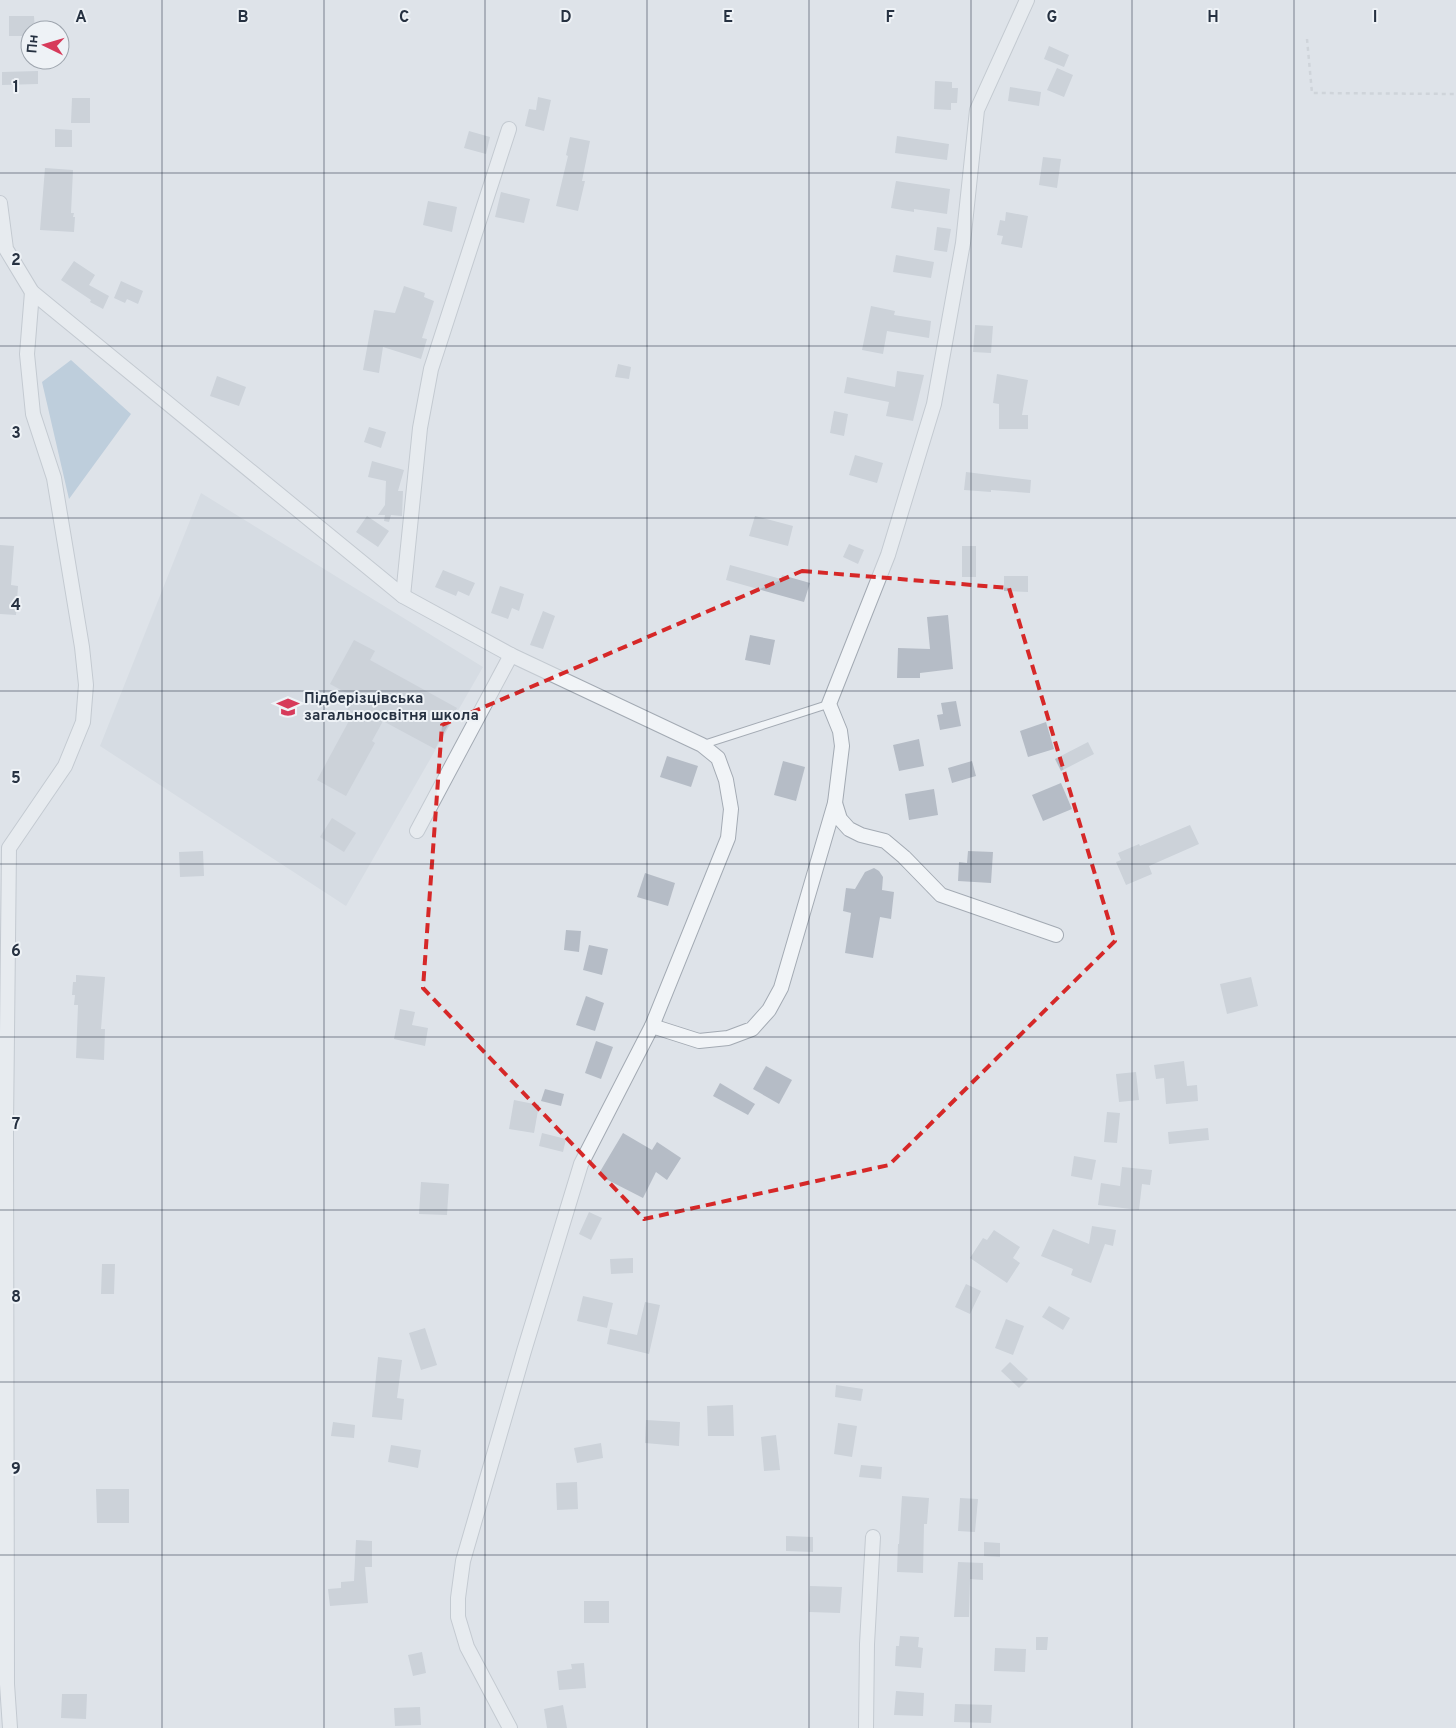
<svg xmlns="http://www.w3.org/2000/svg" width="1456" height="1728" font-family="Overpass,sans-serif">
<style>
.built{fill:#ccd2db}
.water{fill:#97b3cc}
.building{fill:#b5bcc6}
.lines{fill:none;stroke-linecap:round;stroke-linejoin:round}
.service-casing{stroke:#a3aab3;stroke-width:9}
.minor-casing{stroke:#a3aab3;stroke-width:16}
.path{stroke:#bcc1c8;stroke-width:2.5;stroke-dasharray:4 4;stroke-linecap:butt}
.service{stroke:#f1f4f7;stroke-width:7}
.minor{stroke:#f1f4f7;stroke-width:14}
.marked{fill:none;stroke:#d62828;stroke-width:4;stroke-dasharray:10 6;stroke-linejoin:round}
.grid{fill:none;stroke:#263141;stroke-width:1;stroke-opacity:0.55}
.labels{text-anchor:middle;stroke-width:4;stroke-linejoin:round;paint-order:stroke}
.poi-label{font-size:15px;font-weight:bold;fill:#263141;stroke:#eef2f6;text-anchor:start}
.grid-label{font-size:16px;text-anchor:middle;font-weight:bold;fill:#263141;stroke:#eef2f6;stroke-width:4;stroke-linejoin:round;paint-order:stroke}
</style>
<rect width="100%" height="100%" fill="#dee3e9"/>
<!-- built -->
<polygon class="built" points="201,493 483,667 346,906 100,746"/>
<!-- water -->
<polygon class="water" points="71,360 131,414 69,499 42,382"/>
<!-- building -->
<g class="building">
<polygon points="9,16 34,16 35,30 30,30 30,36 9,36"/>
<polygon points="1049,46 1069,55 1064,67 1044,59"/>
<polygon points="1057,68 1073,75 1064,97 1047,90"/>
<polygon points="38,71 38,84 2,85 2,72"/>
<polygon points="935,81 952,82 952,88 958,88 957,103 951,103 951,110 934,109"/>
<polygon points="1010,87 1041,92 1039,106 1008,101"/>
<polygon points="538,97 551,100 544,131 525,126 529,109 536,110"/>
<polygon points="72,98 90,98 90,123 71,123"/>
<polygon points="55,129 72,130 72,147 55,147"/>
<polygon points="469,131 490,137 486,154 464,148"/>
<polygon points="897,136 949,144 947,160 895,153"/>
<polygon points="570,137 590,141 582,181 585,181 578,211 556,206 568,156 566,155"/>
<polygon points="1043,157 1061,159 1057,188 1039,185"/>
<polygon points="45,168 73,170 71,213 74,213 73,217 75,217 74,232 40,230"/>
<polygon points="896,181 950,189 947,214 914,209 914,212 891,208"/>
<polygon points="501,192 530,199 524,223 495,217"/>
<polygon points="428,201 457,207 452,232 423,225"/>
<polygon points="1006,212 1028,216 1022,248 1001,244 1003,236 997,235 1000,220 1005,221"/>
<polygon points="937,227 951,229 947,252 934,250"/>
<polygon points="896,255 934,262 931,278 893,272"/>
<polygon points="74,261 95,275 89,285 109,296 103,309 90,302 91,300 61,280"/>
<polygon points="121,281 143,291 138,304 127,299 125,303 114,298"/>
<polygon points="404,286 425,293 424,297 434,301 422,338 427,339 421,359 383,347 379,373 363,370 374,310 395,313"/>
<polygon points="871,306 895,311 894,315 931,321 929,338 887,331 883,354 862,350"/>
<polygon points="975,325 993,326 991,353 973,352"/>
<polygon points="618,364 631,367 629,379 615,377"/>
<polygon points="897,371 924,375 913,421 886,416 889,402 844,393 847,377 895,387"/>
<polygon points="997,374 1028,380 1022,415 1028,415 1028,429 999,429 999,404 993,403"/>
<polygon points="217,376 246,387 239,406 210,396"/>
<polygon points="834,411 848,414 844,436 830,433"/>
<polygon points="369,427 386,432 381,448 364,442"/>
<polygon points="855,455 883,463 877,483 849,475"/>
<polygon points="372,461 404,470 398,491 403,491 402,516 391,515 389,522 384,521 385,515 378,515 385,505 386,481 368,477"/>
<polygon points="966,472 1031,480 1030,493 991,490 991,492 964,490"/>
<polygon points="367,516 389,531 378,547 356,532"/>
<polygon points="755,516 793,526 788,546 749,536"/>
<polygon points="849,544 864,550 858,564 843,557"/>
<polygon points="0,545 14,546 11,585 18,586 16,615 0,614"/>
<rect x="962" y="546" width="14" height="31"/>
<polygon points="730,565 781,579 782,575 810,583 804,602 726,580"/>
<polygon points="443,570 475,583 469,596 458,591 456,596 435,587"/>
<polygon points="1004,576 1028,576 1028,592 1004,591"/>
<polygon points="500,586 524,594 519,611 512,608 508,619 491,613"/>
<polygon points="543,611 555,616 543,649 530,645"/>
<polygon points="948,615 953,669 920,673 920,678 897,678 898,648 930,649 927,617"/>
<polygon points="750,635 775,640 770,665 745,660"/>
<polygon points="354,640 375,651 370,660 457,708 435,749 383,721 372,741 375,743 346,796 317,780 350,719 344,716 354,697 330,684"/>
<polygon points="956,701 961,726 940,730 937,715 943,714 941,703"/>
<polygon points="1046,722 1054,749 1028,757 1020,731"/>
<polygon points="919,739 924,766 899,771 893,745"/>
<polygon points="1088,742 1094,754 1061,771 1055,759"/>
<polygon points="667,756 698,766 691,787 660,777"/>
<polygon points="783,761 805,767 796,801 774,795"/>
<polygon points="972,761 976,776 952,783 948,768"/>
<polygon points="1061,783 1072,809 1043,821 1032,795"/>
<polygon points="934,789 938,815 909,820 905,794"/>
<polygon points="332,818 356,833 344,852 320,837"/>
<polygon points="1190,825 1199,844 1149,866 1152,874 1126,885 1116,862 1121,860 1118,853 1139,844 1140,846"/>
<polygon points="203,851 204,876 180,877 179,852"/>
<polygon points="968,851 993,852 991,883 958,881 959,862 967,863"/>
<polygon points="874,868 879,871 883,877 882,890 894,892 891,919 880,917 873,958 845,953 851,913 843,911 846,888 855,889 865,872"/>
<polygon points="645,873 675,883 668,906 637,897"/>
<polygon points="566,930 581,931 579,952 564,950"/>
<polygon points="589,945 608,949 602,975 583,970"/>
<polygon points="76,975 105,977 101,1029 105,1029 104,1060 76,1058 78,1005 74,1005 75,995 72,995 73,982 76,982"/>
<polygon points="1251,977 1258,1006 1227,1014 1220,984"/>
<polygon points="586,996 604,1003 595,1031 576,1025"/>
<polygon points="400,1009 415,1012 412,1025 428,1028 425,1046 394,1039"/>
<polygon points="596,1041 613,1047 601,1079 585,1073"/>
<polygon points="1184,1061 1187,1086 1197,1085 1198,1101 1166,1104 1164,1078 1156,1079 1154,1065"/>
<polygon points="766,1066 792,1080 779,1104 753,1089"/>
<polygon points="1136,1072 1139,1100 1119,1102 1116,1074"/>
<polygon points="720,1083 755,1104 748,1115 713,1096"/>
<polygon points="545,1089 564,1094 561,1106 541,1101"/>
<polygon points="514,1100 539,1105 534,1133 509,1129"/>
<polygon points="1107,1112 1120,1113 1117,1143 1104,1142"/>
<polygon points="1208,1128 1209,1140 1169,1144 1168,1132"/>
<polygon points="542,1133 566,1139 563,1152 539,1146"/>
<polygon points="623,1133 652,1150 657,1142 681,1158 667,1180 656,1172 643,1198 598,1175"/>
<polygon points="1074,1156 1096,1160 1092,1180 1071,1176"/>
<polygon points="1122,1167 1152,1170 1150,1185 1142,1184 1139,1210 1098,1205 1101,1183 1120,1186"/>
<polygon points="421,1182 449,1184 447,1215 419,1214"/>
<polygon points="589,1212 602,1218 591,1240 579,1234"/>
<polygon points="1092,1226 1116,1230 1113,1246 1105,1244 1091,1283 1071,1275 1073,1269 1041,1256 1053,1229 1089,1244"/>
<polygon points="994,1230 1020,1247 1013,1258 1020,1263 1007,1283 970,1258 983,1238 987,1240"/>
<polygon points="633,1258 633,1273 611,1274 610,1259"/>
<polygon points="102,1264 115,1264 114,1294 101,1294"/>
<polygon points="966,1284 981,1291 970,1314 955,1307"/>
<polygon points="583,1296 613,1303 607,1328 577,1321"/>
<polygon points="645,1302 660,1305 649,1354 607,1344 610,1329 637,1335"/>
<polygon points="1049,1306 1070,1318 1063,1330 1042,1317"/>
<polygon points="1006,1319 1024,1326 1013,1355 995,1348"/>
<polygon points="425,1328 437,1365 421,1370 409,1333"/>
<polygon points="378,1357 402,1360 397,1398 404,1399 402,1420 372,1417"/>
<polygon points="1010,1362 1028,1379 1019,1388 1001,1371"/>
<polygon points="836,1385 863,1389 861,1401 835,1397"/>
<polygon points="733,1405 734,1436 708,1436 707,1406"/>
<polygon points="646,1420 680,1422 679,1446 645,1443"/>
<polygon points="333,1422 355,1425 354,1438 331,1436"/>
<polygon points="838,1423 857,1426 852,1457 834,1454"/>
<polygon points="776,1435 780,1470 764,1471 761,1437"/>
<polygon points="601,1443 603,1458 577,1463 574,1448"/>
<polygon points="391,1445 421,1450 418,1468 388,1462"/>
<polygon points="861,1465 882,1467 881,1479 859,1477"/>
<polygon points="577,1482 578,1509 557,1510 556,1483"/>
<polygon points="96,1489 129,1489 129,1523 97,1523"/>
<polygon points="902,1496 929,1498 927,1524 924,1524 923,1573 897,1572 898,1544 899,1544"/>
<polygon points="960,1498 978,1499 975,1532 958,1531"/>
<polygon points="786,1536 813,1537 813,1552 786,1551"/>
<polygon points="356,1540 372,1541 372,1567 365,1567 368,1603 330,1606 328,1589 341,1588 341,1582 354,1581"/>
<polygon points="984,1542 1000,1543 1000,1557 984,1556"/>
<polygon points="958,1562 983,1563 983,1580 970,1579 969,1617 954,1617"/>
<polygon points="810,1586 842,1587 840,1613 809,1612"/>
<rect x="584" y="1601" width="25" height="22"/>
<polygon points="900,1636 919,1637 918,1647 923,1648 921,1668 895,1666 896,1646 899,1646"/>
<polygon points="1036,1637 1048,1637 1047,1650 1036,1650"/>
<polygon points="995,1648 1026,1649 1025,1672 994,1671"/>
<polygon points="422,1652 426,1673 413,1676 408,1655"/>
<polygon points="584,1663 586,1688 559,1690 557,1671 572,1669 571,1664"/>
<polygon points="896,1691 924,1693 923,1716 894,1715"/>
<polygon points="62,1694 87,1694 86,1719 61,1718"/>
<polygon points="955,1704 992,1705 991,1723 954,1722"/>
<polygon points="563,1705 567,1728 547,1728 544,1709"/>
<polygon points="420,1707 421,1725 395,1726 394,1708"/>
</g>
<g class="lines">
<!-- service casing -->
<g class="service-casing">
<polyline id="service" points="702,745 829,704"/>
</g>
<!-- minor casing -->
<g class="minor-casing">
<g id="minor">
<polyline points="0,203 6,249 32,292 403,596 511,655 702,745 718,758 726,780 731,809 728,838 652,1026 581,1164 524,1351 463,1561 458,1598 458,1617 467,1647 510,1728"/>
<polyline points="403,596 420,428 431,369 509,129"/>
<polyline points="835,803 840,819 849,829 861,835 885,841 904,857 941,895 1056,935"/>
<polyline points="417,831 511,655"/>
<polyline points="652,1026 699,1041 728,1038 752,1029 769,1010 781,988 835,803 842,746 840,731 829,704 888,555 934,404 963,243 977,110 1027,0"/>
<polyline points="10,1728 7,1684 6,1127 9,848 65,766 83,722 86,685 82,647 54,478 33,414 27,354 32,292"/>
<polyline points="866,1728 867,1644 873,1537"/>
</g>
</g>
<!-- path -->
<polyline class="path" points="1307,39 1312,93 1456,94"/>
<!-- service -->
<use href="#service" class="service"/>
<!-- minor -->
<use href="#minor" class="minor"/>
</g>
<!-- marked area -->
<path d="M0 0H1456V1728H0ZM802 571 1009 588 1115 941 889 1165 644 1219 423 988 442 725Z" fill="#dee3e9" fill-opacity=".55" fill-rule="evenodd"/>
<path class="marked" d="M802 571 1009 588 1115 941 889 1165 644 1219 423 988 442 725Z"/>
<!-- grid -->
<path class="grid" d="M162 0V1728M324 0V1728M485 0V1728M647 0V1728M809 0V1728M971 0V1728M1132 0V1728M1294 0V1728M0 173H1456M0 346H1456M0 518H1456M0 691H1456M0 864H1456M0 1037H1456M0 1210H1456M0 1382H1456M0 1555H1456"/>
<!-- icons -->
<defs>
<g id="school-bare" transform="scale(1.725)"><path d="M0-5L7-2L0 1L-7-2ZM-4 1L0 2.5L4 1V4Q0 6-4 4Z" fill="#d73a5a" stroke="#eef2f6" stroke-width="2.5" paint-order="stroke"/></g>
</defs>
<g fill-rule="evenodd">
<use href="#school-bare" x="288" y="707"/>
</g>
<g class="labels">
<!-- poi labels -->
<g class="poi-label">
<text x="304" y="703">Підберізцівська<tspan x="304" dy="17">загальноосвітня школа</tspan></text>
</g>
</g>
<g class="grid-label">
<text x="81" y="22">A</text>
<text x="243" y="22">B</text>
<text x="404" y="22">C</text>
<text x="566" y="22">D</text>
<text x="728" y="22">E</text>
<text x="890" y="22">F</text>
<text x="1052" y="22">G</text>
<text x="1213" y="22">H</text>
<text x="1375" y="22">I</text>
<text x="16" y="92">1</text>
<text x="16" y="265">2</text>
<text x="16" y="438">3</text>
<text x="16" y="610">4</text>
<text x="16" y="783">5</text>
<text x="16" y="956">6</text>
<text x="16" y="1129">7</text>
<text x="16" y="1302">8</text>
<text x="16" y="1474">9</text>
</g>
<!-- north arrow -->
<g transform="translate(45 45) rotate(275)"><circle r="24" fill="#eef2f6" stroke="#9ea5ae"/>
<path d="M0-4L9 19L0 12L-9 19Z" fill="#d73a5a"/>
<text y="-8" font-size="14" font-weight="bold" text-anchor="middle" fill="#263141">Пн</text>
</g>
</svg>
